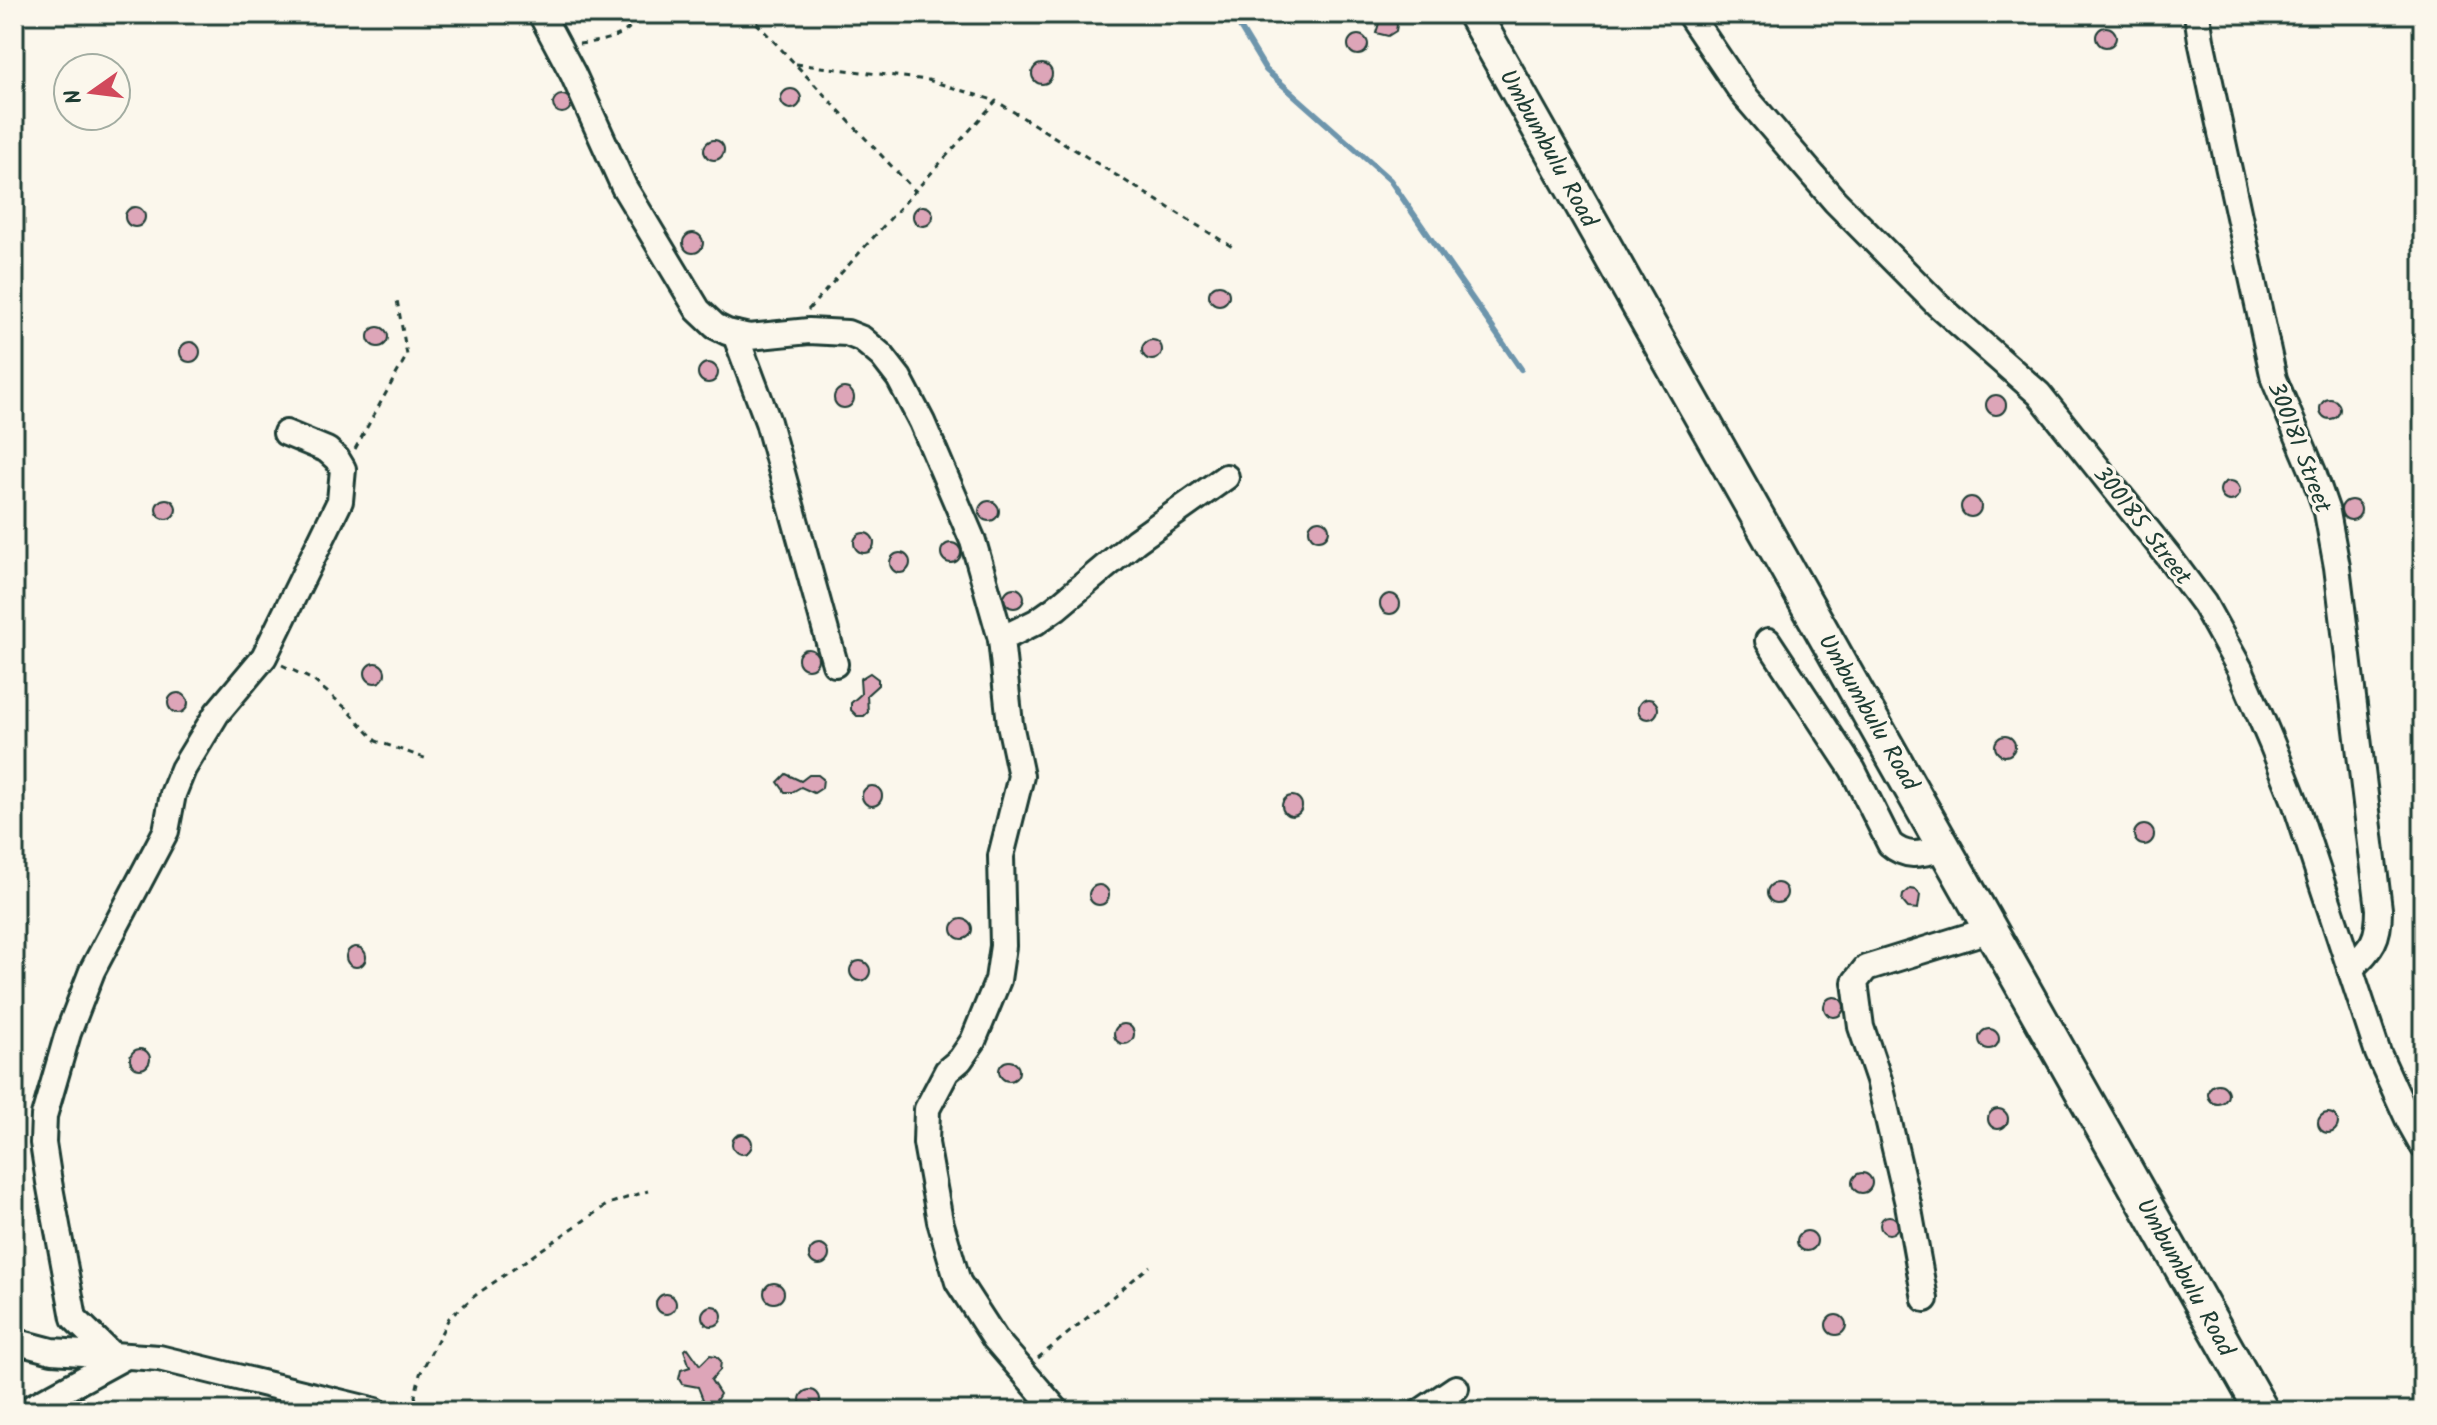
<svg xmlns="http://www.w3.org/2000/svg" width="2437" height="1425" font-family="Kalam,sans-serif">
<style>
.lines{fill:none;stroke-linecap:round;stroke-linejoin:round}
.stream{stroke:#6d95ac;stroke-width:6}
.building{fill:#dda5b8;stroke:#1f3d34;stroke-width:2}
.minor-casing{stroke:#1f3d34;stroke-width:30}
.secondary-casing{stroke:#1f3d34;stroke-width:38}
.path{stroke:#1f3d34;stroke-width:3;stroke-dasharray:6 6;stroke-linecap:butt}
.minor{stroke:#fbf7ec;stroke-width:24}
.secondary{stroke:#fbf7ec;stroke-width:32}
.labels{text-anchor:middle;stroke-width:7;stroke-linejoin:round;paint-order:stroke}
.street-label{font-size:24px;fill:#1f3d34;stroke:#fbf7ec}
</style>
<rect width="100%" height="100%" fill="#fbf7ec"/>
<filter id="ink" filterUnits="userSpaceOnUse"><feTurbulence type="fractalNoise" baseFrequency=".0125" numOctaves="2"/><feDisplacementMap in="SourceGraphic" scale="16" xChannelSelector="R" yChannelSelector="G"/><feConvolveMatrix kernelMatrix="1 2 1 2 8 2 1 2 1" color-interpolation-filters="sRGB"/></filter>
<g filter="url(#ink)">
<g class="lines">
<!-- stream -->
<polyline class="stream" points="1232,14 1266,70 1390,180 1521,369"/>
</g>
<!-- building -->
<g class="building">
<polygon points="1386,17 1394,19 1397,25 1396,31 1388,36 1376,33 1380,20"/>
<circle cx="2106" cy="37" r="10"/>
<circle cx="1358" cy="45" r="10"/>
<circle cx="1042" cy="74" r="10"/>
<circle cx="791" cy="99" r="10"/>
<circle cx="562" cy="104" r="9"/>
<circle cx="714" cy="150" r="10"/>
<circle cx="923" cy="216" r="10"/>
<circle cx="135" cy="217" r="10"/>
<circle cx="693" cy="243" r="10"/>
<circle cx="1219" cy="295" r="10"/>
<circle cx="378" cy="337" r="10"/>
<circle cx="1152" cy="350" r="10"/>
<circle cx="190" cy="352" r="10"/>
<circle cx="708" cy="373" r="10"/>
<circle cx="844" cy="398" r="10"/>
<circle cx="1996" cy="405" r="10"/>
<circle cx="2330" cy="409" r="10"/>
<circle cx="2230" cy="491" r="10"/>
<circle cx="1971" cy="507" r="10"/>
<circle cx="166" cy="509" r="10"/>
<circle cx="2351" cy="510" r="10"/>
<circle cx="989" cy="511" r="10"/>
<circle cx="1319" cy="530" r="10"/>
<circle cx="864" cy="543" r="10"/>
<circle cx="951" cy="553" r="10"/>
<circle cx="900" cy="563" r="10"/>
<circle cx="1014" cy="598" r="10"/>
<circle cx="1390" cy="604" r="10"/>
<circle cx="808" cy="659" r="10"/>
<circle cx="375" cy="673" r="10"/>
<polygon points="870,673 878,679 878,685 867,695 868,712 864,716 857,716 851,710 851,703 861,694 860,679"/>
<circle cx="178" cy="703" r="10"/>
<circle cx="1648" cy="709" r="10"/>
<circle cx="2005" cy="746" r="10"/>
<polygon points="786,774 801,781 809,775 818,775 823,779 822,788 814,793 801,787 792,792 785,792 778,782"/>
<circle cx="872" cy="796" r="10"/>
<circle cx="1292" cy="806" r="10"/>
<circle cx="2144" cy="835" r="10"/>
<circle cx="1777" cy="893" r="10"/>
<circle cx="1099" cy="895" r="10"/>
<polygon points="1910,889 1916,890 1920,895 1918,909 1908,908 1902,901 1903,895"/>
<circle cx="962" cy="929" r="10"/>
<circle cx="356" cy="957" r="10"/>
<circle cx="860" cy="971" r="10"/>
<circle cx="1834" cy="1007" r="10"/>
<circle cx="1124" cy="1034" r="10"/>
<circle cx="1989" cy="1039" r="10"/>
<circle cx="140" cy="1059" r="10"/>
<circle cx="1009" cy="1071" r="10"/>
<circle cx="2218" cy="1094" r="10"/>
<circle cx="1998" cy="1119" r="10"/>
<circle cx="2328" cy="1123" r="10"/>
<circle cx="742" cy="1144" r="10"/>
<circle cx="1862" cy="1183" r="10"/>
<circle cx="1889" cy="1225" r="9"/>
<circle cx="1807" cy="1241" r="10"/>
<circle cx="819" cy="1255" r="10"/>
<circle cx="774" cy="1293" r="10"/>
<circle cx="666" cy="1304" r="10"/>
<circle cx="712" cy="1316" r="10"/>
<circle cx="1836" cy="1325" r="10"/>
<polygon points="688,1348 700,1365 710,1355 716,1356 721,1361 720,1370 711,1380 720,1394 714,1404 704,1402 698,1387 682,1384 679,1379 681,1370 690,1367 684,1350"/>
<circle cx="810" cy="1400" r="10"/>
</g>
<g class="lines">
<!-- minor casing -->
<g class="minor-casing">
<g id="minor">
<polyline points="541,14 573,74 624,187 698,310 715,326 727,332 749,337 809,331 847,333 862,339 882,356 899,378 922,422 973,541 1001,639 1010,724 1021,776 1001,856 1003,946 998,980 973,1041 960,1060 947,1071 927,1109 926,1143 940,1221 958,1282 995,1339 1057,1411"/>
<polyline points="1689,14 1743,94 1835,201 1937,304 2039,394 2169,557 2204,604 2240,669 2272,744 2295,802 2378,1053 2409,1121 2423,1146"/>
<path d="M2197 14 2201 40 2274 379 2313 472 2327 512 2337 567 2379 909C2379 941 2372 947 2350 969"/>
<polyline points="735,334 768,422 835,664"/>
<polyline points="1001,639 1036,622 1056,608 1136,541 1226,477"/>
<path d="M1768 641 1853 770 1890 844C1908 860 1924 853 1945 848"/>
<polyline points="1925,1299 1908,1204 1879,1080 1861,1027 1855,982 1866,968 1992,929"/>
<polyline points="14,1341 52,1351 159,1358 376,1411"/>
<polyline points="112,1355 74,1318 49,1182 43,1143 44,1116 68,1033 92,971 166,831 173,794 183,769 217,713 264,657 340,501 343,469 337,459 327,450 286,433"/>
<polyline points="25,1411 126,1356"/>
<polyline points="1422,1411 1456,1388"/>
</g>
</g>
<!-- secondary casing -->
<g class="secondary-casing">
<polyline id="secondary" points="1474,14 2262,1411"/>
</g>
<!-- path -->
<g class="path">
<polyline points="748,14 915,191"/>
<path d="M579 44C602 41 629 38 639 14"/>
<polyline points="796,64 928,80 996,101"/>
<polyline points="808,310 996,101 1234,248"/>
<polyline points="355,449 407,355 397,300"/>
<polyline points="282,665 313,680 347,709 376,741 430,760"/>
<polyline points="1038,1358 1150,1266"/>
<polyline points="419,1411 415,1396 420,1374 449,1318 477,1294 608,1204 648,1191"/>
</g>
<!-- minor -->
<use href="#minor" class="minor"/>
<!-- secondary -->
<use href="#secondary" class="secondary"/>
</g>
</g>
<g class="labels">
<!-- street labels -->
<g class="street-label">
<text transform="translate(1549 148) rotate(61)" y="8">Umbumbulu Road</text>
<text transform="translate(2300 447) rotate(69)" y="8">300181 Street</text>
<text transform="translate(2143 525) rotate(52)" y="8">300185 Street</text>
<text transform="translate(1869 712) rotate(60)" y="8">Umbumbulu Road</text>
<text transform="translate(2186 1277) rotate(61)" y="8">Umbumbulu Road</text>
</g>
</g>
<!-- margin -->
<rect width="2437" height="1425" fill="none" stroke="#fbf7ec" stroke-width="48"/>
<rect x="24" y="24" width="2389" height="1377" fill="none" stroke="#1f3d34" stroke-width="3" filter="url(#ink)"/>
<!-- north arrow -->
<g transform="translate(92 92) rotate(256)"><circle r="38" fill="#fbf7ec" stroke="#a3ada2" stroke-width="2"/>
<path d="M0-6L14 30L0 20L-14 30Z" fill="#d1495b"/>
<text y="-12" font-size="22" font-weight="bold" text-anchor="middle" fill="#1f3d34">N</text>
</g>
</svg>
